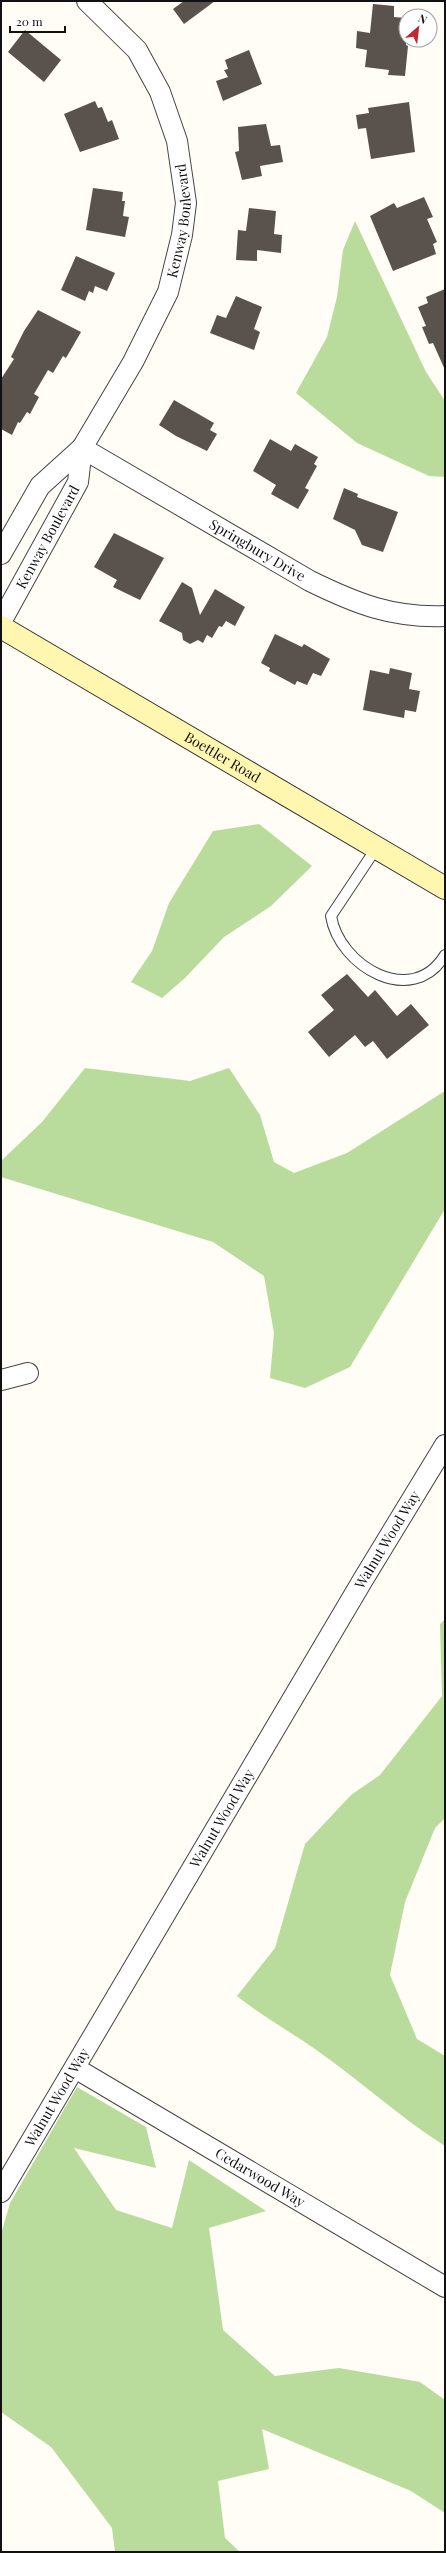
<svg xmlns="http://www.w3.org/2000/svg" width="446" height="2553" font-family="'Playfair Display',serif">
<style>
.forest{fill:#b9dc9c}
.building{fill:#5a524d}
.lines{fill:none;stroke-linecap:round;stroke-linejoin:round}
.lane-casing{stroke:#444;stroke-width:12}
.street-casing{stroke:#444;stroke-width:22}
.secondary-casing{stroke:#333;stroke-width:24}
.lane{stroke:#fff;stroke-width:10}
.street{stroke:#fff;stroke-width:20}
.secondary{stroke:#fff6b0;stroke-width:22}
.labels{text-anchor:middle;stroke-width:4;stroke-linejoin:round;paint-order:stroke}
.street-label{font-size:14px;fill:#111;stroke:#fff}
</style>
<rect width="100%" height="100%" fill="#fffdf5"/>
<!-- forest -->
<g class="forest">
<polygon points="355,221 426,372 445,401 445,477 429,476 357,443 296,393 327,337 337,297 343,250"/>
<polygon points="259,824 312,866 271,906 224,937 185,978 162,998 131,982 152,951 169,903 213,831"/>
<polygon points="85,1068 190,1081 229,1068 260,1115 274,1162 294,1173 347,1153 445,1091 445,1209 350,1367 305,1388 270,1378 274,1333 264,1276 213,1242 1,1177 1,1161 42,1122"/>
<path d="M445 1619V1818L435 1828 405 1902 390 1975 417 2039 445 2056V2146C399 2117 360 2080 315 2049 289 2031 262 2016 237 1996L275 1948 305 1844 351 1795 380 1775 442 1696 440 1624Z"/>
<polygon points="77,2087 146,2127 156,2168 74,2148 116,2210 172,2228 189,2160 266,2211 209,2228 223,2330 275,2376 339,2368 420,2382 445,2400 445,2513 411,2491 262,2429 269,2469 218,2481 225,2538 240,2552 115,2552 112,2528 51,2447 1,2412 1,2234 10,2203"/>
</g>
<!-- building -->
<g class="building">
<polygon points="184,1 215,1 184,24 173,9"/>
<polygon points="373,4 394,6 394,17 406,18 406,45 408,46 405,76 388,75 389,70 365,67 367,50 356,48 357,31 370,33"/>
<polygon points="25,30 61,60 44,82 8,52"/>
<polygon points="249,50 262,84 223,101 216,81 228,77 224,70 228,69 225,60"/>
<polygon points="95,101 98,108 102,107 108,122 112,120 119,139 80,152 64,114"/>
<polygon points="409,102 415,152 371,159 366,128 358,129 356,115 369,113 368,108"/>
<polygon points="266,124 271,146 280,145 283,162 260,166 262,176 242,180 235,152 239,151 238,127"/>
<polygon points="93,188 123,192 122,201 125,201 123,216 129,217 125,237 86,230"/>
<polygon points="424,197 433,217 427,219 437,242 433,244 436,254 393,271 370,216 394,203 397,208"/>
<polygon points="249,208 276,211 274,234 282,235 281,253 257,250 257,261 236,260 238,230 246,231"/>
<polygon points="76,256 115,273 107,291 95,286 93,293 89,291 85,301 61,290"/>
<polygon points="445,289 445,370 433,343 429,344 422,327 426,326 418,307 428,303 426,297"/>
<polygon points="236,296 262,307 254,329 260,332 254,350 210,333 217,315 226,318"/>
<polygon points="38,310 81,332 66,358 63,356 53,373 48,370 34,394 39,397 30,414 27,412 20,423 18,422 12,435 1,429 1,379 14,359 11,357 24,331"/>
<polygon points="174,400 214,423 210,430 217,434 207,451 176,436 159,425"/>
<polygon points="270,439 291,451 295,444 318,457 314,464 317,466 305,488 309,490 298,509 271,494 276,485 253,471"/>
<polygon points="344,488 358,494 357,497 398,512 383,552 362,545 355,530 333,519"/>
<polygon points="114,533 164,558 140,600 113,587 117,580 94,567"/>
<polygon points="182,582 192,588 200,615 215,589 245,607 235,626 226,621 222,627 219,626 212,638 207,635 203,643 198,640 190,644 183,640 182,633 159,621"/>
<polygon points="275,634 302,647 304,644 330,659 321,676 313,673 307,685 297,681 295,685 269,671 270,668 261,663"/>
<polygon points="390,668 412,673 409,689 420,691 416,712 405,710 404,718 363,710 370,670 389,674"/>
<polygon points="347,974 368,997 375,990 397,1016 411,1004 429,1025 387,1059 373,1041 365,1047 355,1035 329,1057 308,1032 334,1010 321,995"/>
</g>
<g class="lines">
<!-- lane casing -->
<g class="lane-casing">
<path id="lane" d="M377 847 331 916C339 966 412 1009 445 955"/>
</g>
<!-- street casing -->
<g class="street-casing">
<g id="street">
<path id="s1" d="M82 448 310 581C357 604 392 618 445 616"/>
<path id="s2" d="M1 554 40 486 82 448 133 362 168 292 182 235 186 203 177 141 160 92 137 50 87 1"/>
<path id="s3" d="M1 622 78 482 82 448"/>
<polyline points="1,1380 28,1373"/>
<path id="s4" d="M75 2068 445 2287"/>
<path id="s5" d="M1 2192 364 1578 445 1445"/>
</g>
</g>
<!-- secondary casing -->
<g class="secondary-casing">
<g id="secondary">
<path id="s6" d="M1 627 445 888"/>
</g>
</g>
<!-- lane -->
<use href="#lane" class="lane"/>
<!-- street -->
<use href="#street" class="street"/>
<!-- secondary -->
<use href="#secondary" class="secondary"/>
</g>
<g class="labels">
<!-- street labels -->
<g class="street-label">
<text dy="5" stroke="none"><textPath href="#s2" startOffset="386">Kenway Boulevard</textPath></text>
<text dy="5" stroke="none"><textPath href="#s3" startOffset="97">Kenway Boulevard</textPath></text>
<text dy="5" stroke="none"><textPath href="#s1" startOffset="203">Springbury Drive</textPath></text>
<text dy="5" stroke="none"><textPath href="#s6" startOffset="257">Boettler Road</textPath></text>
<text dy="5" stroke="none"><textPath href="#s5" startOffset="758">Walnut Wood Way</textPath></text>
<text dy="5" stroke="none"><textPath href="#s5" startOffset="434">Walnut Wood Way</textPath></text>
<text dy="5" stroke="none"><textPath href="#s5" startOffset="110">Walnut Wood Way</textPath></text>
<text dy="5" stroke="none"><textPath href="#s4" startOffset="215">Cedarwood Way</textPath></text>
</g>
</g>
<!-- border -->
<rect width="446" height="2553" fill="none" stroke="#111111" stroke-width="4"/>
<!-- north arrow -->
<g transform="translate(418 28) rotate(28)"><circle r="19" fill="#ffffff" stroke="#a0a0a0"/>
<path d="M0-3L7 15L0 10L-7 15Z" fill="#c4262e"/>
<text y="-6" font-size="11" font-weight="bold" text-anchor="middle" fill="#111111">N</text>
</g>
<!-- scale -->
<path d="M10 26v6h55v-6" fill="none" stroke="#111111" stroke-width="2"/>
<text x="16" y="26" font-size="12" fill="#111111" stroke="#ffffff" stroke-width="3" paint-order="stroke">20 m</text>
</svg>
